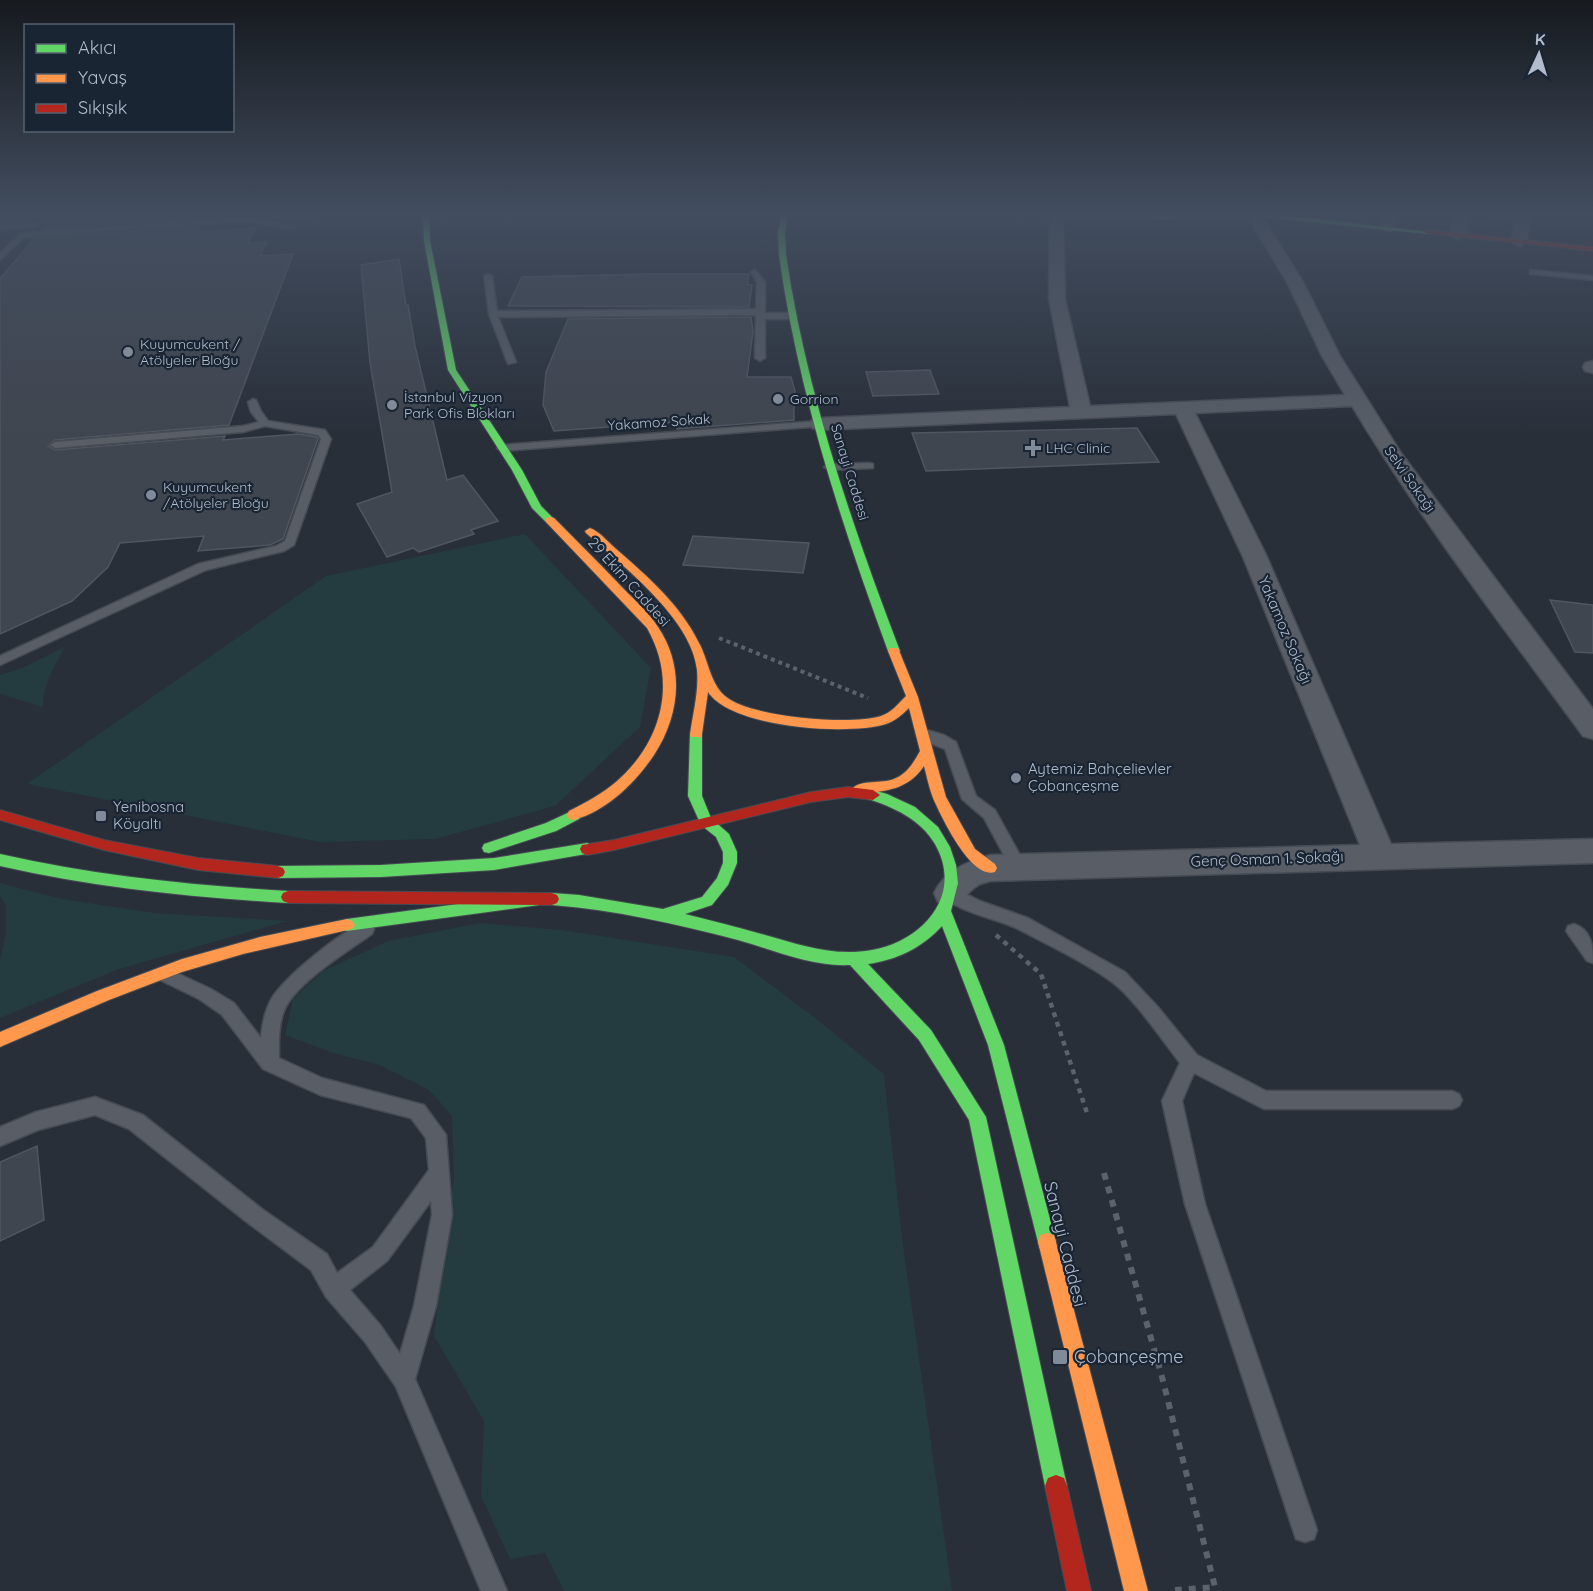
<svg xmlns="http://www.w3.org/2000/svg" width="1593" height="1591" font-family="Quicksand,sans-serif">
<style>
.green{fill:#243b40}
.building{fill:#40464f;stroke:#505661;stroke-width:1.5}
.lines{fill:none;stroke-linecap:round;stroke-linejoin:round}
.lane-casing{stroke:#464b53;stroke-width:3}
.street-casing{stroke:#464b53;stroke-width:3}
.fast-casing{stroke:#464b53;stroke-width:2}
.slow-casing{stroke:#464b53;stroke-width:2}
.jam-casing{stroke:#464b53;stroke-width:2}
.path-far2{stroke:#5c626a;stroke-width:4;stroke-dasharray:4 4;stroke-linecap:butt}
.path-far1{stroke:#5c626a;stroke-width:4.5;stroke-dasharray:5 5;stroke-linecap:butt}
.path{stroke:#5c626a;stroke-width:6;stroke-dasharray:7 7;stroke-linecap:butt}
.lane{fill:#585d66;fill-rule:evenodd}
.street{fill:#585d66;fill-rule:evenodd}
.fast{fill:#63d668;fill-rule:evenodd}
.slow{fill:#ff974d;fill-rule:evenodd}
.jam{fill:#b3261e;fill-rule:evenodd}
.poi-dot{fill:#818a98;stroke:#1a2534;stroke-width:2}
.labels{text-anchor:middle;stroke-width:4.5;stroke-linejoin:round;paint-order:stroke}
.far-poi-label{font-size:14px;fill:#b1bbcb;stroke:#1a2534;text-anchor:start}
.far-street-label{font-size:14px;fill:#b1bbcb;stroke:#1a2534}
.street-label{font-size:15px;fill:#b1bbcb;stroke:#1a2534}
.poi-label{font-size:15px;fill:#b1bbcb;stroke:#1a2534;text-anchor:start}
.near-street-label{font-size:18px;fill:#b1bbcb;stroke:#1a2534}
.near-poi-label{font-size:18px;fill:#b1bbcb;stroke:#1a2534;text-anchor:start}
</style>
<rect width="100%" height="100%" fill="#282f39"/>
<!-- green -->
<g class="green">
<polygon points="1396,213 1456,213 1450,231 1394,225"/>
<polygon points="525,534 651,668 640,727 555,806 435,839 320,842 27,784 326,576"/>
<path d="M65 647C55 666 42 685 43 707L0 694V675L22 668Z"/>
<polygon points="0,883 62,899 155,913 287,921 119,969 0,1018 0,960 6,932 6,906 0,896"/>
<polygon points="480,923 562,930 734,957 819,1021 884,1074 902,1238 952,1591 564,1591 545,1553 510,1559 481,1496 484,1421 434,1336 454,1177 452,1116 429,1090 379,1065 333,1053 285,1035 293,999 323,971 388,941"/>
</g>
<!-- building -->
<g class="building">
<polygon points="56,213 199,213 199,218 42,229"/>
<polygon points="199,227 199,232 255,228 248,243 266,242 260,256 293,254 229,425 55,440 48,446 55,450 225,436 223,440 298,434 317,437 318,439 283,539 270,545 198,551 204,536 120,543 108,567 72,601 0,634 0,279 35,238"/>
<polygon points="399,259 406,305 408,305 415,346 447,480 463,475 498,521 471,530 474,534 419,552 413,548 387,557 357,504 392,492 370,363 361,265"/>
<polygon points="650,274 749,274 747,284 752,285 749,307 508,306 522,277"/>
<polygon points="751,317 753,332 747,377 791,377 797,398 794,398 794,420 677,429 677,422 554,431 543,405 546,372 568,319"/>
<polygon points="930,370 939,394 873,396 866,372"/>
<polygon points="1137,428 1159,462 926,471 912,433"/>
<polygon points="693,536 809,543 803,573 683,565"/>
<polygon points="1550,600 1593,605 1593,653 1575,652"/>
<polygon points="37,1146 44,1220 0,1241 0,1162"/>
</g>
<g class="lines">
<!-- lane casing -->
<g class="lane-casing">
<g id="lane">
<polygon points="0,213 5,213 0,218"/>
<polygon points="272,213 280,215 332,213 276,219 272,217"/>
<polygon points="423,213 468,213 426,217"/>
<polygon points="1477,213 1492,213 1526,221 1522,223"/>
<polygon points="247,217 296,227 292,229 247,221 24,237 0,260 0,253 22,233"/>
<polygon points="39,223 36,227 0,229 0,225"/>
<polygon points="755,270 765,282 765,313 793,313 797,316 793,319 765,319 765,358 760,361 755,358 756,315 498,317 516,362 508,364 489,314 484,276 488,274 492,276 497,311 756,309 757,282 751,272"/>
<polygon points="1530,270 1593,276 1593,280 1533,274 1530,274"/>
<polygon points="253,399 256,400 261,411 268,421 325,430 331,439 294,545 284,551 206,570 0,665 0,656 198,564 276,546 285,541 321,439 318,435 265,426 243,432 55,448 50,445 55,442 243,426 259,422 251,412 248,402"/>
<polygon points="819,421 824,424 823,426 502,451 497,448 502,445"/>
<polygon points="869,463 873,464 873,468 829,470 824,467 829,464"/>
<polygon points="923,729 944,735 956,742 976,796 995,810 1026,866 1024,870 1018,872 1012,870 984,818 962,799 945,749 918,738 916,734"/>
<path d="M950 886 980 901 1028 918 1125 972 1158 1007 1197 1055 1266 1091H1452L1459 1094 1462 1100 1459 1106 1452 1109H1264L1194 1073 1182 1101 1205 1204 1317 1530 1314 1539 1305 1542 1296 1539 1293 1530 1185 1204 1162 1101 1180 1063C1162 1040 1134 998 1112 982 1087 963 1048 945 1020 930 1001 919 952 912 942 893L944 888Z"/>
<path d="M366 922 372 924 374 929 372 934C348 951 294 984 284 1011 278 1026 279 1043 279 1058L322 1078 424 1105 446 1135 452 1215 436 1306 415 1379 507 1591H481L396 1387 365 1342 326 1297 311 1270 248 1223 129 1129 95 1115 38 1130 0 1146V1127L36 1112 95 1097 143 1115 262 1209 327 1254 337 1273 373 1247 429 1170 426 1138 411 1118 320 1095 263 1069 222 1015 199 999 158 979 155 974 158 969 164 967 211 989 234 1003 261 1038C262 1024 265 1010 272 998 286 976 342 930 366 922ZM431 1201 432 1215 414 1306 400 1354 381 1326 350 1290 387 1261Z"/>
<path d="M1574 924C1592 930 1593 947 1593 963L1587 961 1566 931 1568 926Z"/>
</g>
</g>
<!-- street casing -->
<g class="street-casing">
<g id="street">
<path d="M1050 213 1063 215 1065 299 1090 406 1345 395 1322 356 1287 282 1246 214 1260 213 1303 282 1340 356 1401 453 1593 709V739L1583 736C1504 628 1421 521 1352 406L1195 413 1267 557 1391 844 1593 839V863L991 881C987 882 981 883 977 886 960 897 963 911 938 902L934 893C946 869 966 863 990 855L1360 845 1243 557 1176 414 819 430 812 428 809 424 812 420 819 418 1070 407 1049 299Z"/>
<polygon points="1384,213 1398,213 1394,231 1389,232 1382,228"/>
<polygon points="1455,213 1469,213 1466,235 1458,240 1450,235"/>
<polygon points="1520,213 1534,213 1529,221 1527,242 1519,247 1511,242 1515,221"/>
<polygon points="1593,361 1593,373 1585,371 1583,367 1585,363"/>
</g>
</g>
<!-- fast casing -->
<g class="fast-casing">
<g id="fast">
<polygon points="423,213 429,213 430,241 456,370 522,470 541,506 555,520 554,522 546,522 532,508 512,470 448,370 424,241"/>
<path d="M782 213H788L785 233 786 255C806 391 851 523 900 651L894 655 888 651C841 523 798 391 779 255L778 233Z"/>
<polygon points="955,213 1164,215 1264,213 1430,232 1427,234 1253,216 1164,219"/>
<path d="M696 730 702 734V796L711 818 729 834 737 852V863L728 885 712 905 685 914C712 921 738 927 765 935 801 945 834 957 872 950 923 941 964 895 935 844 921 820 894 807 868 799L866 795 868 791 873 790 887 794 915 807 938 827 950 847 956 865 958 883 951 911 1004 1045 1056 1242 1054 1249 1047 1251 1040 1249 1038 1242 988 1045 942 926C923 947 897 960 868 964L931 1030 986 1117 1067 1486 1064 1494 1056 1497 1048 1494 1045 1486 969 1120 919 1040 850 965C812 967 774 950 738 940 676 924 616 910 552 905L546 901 539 905 347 931 342 929 339 925 342 921 347 919 539 893 546 897 552 893 579 895 663 909 702 897 717 878 723 863V852L716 837 701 825 688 796 690 734Z"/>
<polygon points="574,810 579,811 581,815 579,819 556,831 489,853 484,852 482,848 484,844 546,823"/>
<polygon points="587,843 592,845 594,849 592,853 494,870 381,877 278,878 273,876 271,872 273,868 278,866 381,865 494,858"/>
<path d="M0 854C95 876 191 885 288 891L293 893 295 897 293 901 288 903C191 897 95 888 0 866Z"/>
</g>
</g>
<!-- slow casing -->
<g class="slow-casing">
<g id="slow">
<path d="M550 517 554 518C575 539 597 561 618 583 631 597 647 610 658 627 685 667 680 715 654 755 635 783 608 810 574 820L569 819 567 815 569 811C585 803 602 794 616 782 662 742 678 682 647 628L546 522V518Z"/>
<path d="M590 528C599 531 607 541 615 548 647 576 680 604 699 643 708 659 710 683 725 696 748 717 851 726 881 716 891 713 898 704 906 696L888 651 890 648H898L918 697 946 797 975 849 995 864 997 868 995 872C971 880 941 816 933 798 929 788 927 777 924 766 908 790 886 791 859 794L852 789C860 779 882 784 894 779 907 774 914 762 920 751L909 708C902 715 895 721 886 724 847 736 732 728 708 692L702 734 701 737H691L690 734C693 713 699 691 697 670 692 619 622 565 586 533L585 531Z"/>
<polygon points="347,919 352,921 355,925 352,929 243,954 182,972 109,1000 0,1047 0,1032 97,991 182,959 260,937"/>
<polygon points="1047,1233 1054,1235 1056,1242 1148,1591 1124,1591 1038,1242 1040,1235"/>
</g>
</g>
<!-- jam casing -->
<g class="jam-casing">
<g id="jam">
<polygon points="1427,230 1593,247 1593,251 1425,233"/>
<polygon points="848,787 873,790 880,795 873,800 848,797 811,802 614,850 587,855 582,853 580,849 582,845 614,840 811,792"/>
<polygon points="0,810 104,840 198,858 278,866 283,868 285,872 283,876 278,878 198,870 104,850 0,820"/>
<polygon points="288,891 552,893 557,895 559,899 557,903 552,905 288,903 283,901 281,897 283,893"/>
<polygon points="1056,1475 1064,1478 1067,1486 1091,1591 1067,1591 1045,1486 1048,1478"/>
</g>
</g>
<!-- path-far2 -->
<polyline class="path-far2" points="719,638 868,698"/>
<!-- path-far1 -->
<polyline class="path-far1" points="996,935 1041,974 1087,1113"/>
<!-- path -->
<polyline class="path" points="1104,1173 1162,1377 1215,1587 1175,1590"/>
<!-- lane -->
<use href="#lane" class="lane"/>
<!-- street -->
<use href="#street" class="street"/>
<!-- fast -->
<use href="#fast" class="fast"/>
<!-- slow -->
<use href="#slow" class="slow"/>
<!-- jam -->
<use href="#jam" class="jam"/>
</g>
<!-- sky -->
<linearGradient id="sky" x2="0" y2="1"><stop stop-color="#161a1f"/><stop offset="0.49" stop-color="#424d5f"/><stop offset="1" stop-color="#424d5f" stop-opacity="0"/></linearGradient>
<rect width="1593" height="436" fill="url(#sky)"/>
<!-- markers -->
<g class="poi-dot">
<circle cx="128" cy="352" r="6"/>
<circle cx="778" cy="399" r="6"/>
<circle cx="392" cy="405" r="6"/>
<path d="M1030 439h6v6h6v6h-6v6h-6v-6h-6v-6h6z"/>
<circle cx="151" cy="495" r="6"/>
<circle cx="1016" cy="778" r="6"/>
<rect x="95" y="810" width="12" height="12" rx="3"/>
<rect x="1052" y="1349" width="16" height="16" rx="3"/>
</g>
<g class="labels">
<!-- far-poi labels -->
<g class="far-poi-label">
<text x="140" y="349">Kuyumcukent /<tspan x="140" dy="16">Atölyeler Bloğu</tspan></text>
<text x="404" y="402">İstanbul Vizyon<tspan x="404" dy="16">Park Ofis Blokları</tspan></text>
<text x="790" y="404">Gorrion</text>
<text x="1046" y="453">LHC Clinic</text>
<text x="163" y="492">Kuyumcukent<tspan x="163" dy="16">/Atölyeler Bloğu</tspan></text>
</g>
<!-- far-street labels -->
<g class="far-street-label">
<text transform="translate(659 422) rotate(-4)" y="5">Yakamoz Sokak</text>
<text transform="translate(850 472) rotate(73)" y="5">Sanayi Caddesi</text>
<text transform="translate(1410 479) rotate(55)" y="5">Selvi Sokağı</text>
</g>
<!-- street labels -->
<g class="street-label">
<text transform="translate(629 582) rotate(48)" y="5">29 Ekim Caddesi</text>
<text transform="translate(1285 630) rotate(67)" y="5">Yakamoz Sokağı</text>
<text transform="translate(1267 859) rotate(-2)" y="5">Genç Osman 1. Sokağı</text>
</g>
<!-- poi labels -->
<g class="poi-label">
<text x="1028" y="774">Aytemiz Bahçelievler<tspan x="1028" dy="17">Çobançeşme</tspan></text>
<text x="113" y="812">Yenibosna<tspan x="113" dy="17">Köyaltı</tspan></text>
</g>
<!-- near-street labels -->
<g class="near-street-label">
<text transform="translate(1065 1244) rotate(76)" y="6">Sanayi Caddesi</text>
</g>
<!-- near-poi labels -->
<g class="near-poi-label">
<text x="1074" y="1363">Çobançeşme</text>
</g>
</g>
<!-- legend -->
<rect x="24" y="24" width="210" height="108" fill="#1a2534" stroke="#566170" stroke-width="1.5"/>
<rect x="36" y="44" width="30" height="9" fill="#63d668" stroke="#566170" stroke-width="1.5"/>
<text x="78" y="54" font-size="18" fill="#b1bbcb">Akıcı</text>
<rect x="36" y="74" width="30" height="9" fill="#ff974d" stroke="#566170" stroke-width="1.5"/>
<text x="78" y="84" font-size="18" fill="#b1bbcb">Yavaş</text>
<rect x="36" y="104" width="30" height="9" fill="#b3261e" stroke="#566170" stroke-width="1.5"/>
<text x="78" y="114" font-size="18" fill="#b1bbcb">Sıkışık</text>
<!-- north arrow -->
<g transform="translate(1539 54) rotate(4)" stroke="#1a2534" stroke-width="4.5" paint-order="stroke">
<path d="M0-4.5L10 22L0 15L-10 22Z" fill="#b1bbcb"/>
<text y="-9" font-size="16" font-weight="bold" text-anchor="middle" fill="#b1bbcb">K</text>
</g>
</svg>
